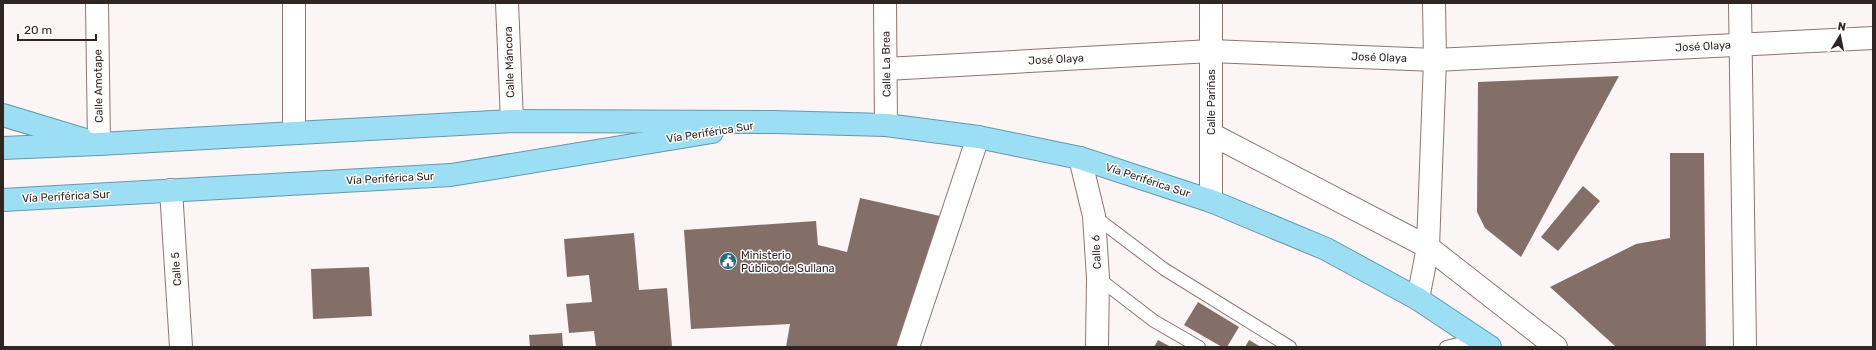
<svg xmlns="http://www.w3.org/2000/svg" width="1876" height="350" font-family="Rubik,sans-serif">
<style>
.building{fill:#846e68}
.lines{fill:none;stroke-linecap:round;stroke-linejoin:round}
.service-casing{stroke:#8c7670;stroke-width:14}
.minor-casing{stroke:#8c7670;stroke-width:24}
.trunk-casing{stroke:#6698aa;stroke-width:24}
.service{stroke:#fff;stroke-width:12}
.minor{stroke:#fff;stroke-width:22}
.trunk{stroke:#9cdef4;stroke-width:22}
.labels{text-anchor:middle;stroke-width:3;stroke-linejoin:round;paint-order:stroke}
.street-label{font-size:11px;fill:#2f2623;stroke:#fff}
.poi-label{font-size:11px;fill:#2f2623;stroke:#fff;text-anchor:start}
</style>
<rect width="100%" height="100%" fill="#fbf6f5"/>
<!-- building -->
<g class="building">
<polygon points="1619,76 1521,257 1485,228 1477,212 1478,82"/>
<polygon points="1670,153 1704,153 1706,347 1616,347 1550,287 1636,244 1670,238"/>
<polygon points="1583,186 1600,201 1558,251 1541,237"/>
<polygon points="860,198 940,216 899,347 786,347 790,324 691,329 684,230 816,221 818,245 847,252"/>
<polygon points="634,233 639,290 667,288 672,347 596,347 594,331 569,333 566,304 592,302 589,275 567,277 564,239"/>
<polygon points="369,267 372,316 313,319 311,269"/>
<polygon points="1198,302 1239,327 1227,347 1222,347 1184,325"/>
<polygon points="562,333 563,347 530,347 529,335"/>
<polygon points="1158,340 1171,347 1154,347"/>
<polygon points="1249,340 1261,347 1245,347"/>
</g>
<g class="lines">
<!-- service casing -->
<g class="service-casing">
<g id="service">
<polyline points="1094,216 1164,269 1290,347"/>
<polyline points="1098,278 1154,321 1199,347"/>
<polyline points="1446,347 1479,339"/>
</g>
</g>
<!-- minor casing -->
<g class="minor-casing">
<g id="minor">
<polyline points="97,3 99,144"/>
<polyline points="294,3 294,133"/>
<polyline points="507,3 512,121"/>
<polyline points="885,3 886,125"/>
<polyline points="1740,3 1745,347"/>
<polyline points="886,69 1211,51 1435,60 1873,38"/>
<polyline points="1211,134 1428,247 1556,347"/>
<polyline points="1080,158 1094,216 1098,278 1097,347"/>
<polyline points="171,190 181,347"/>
<polyline points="1211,201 1211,3"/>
<polyline points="1418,299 1428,247 1435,60 1434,3"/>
<polyline points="908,347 978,137"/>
</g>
</g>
<!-- trunk casing -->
<g class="trunk-casing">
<g id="trunk">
<polyline points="3,115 82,139"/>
<polyline points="3,148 99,144 512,121 773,122 886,125 978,137 1080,158 1211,201 1326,249 1418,299 1490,347"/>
<polyline points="3,200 451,175 712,132"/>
</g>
</g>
<!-- service -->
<use href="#service" class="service"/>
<!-- minor -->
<use href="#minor" class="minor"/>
<!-- trunk -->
<use href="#trunk" class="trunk"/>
</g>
<!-- icons -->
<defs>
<g id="civic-disc" transform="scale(0.9)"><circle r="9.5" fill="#2b6b7f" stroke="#fff"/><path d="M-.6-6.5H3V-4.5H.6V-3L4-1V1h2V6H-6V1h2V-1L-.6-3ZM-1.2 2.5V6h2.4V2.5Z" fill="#fff"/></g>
</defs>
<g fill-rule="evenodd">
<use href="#civic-disc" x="728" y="261"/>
</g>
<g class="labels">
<!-- street labels -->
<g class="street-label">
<text transform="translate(1703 46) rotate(-3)" y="4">José Olaya</text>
<text transform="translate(1379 57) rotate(2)" y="4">José Olaya</text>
<text transform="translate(1056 59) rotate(-3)" y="4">José Olaya</text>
<text transform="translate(509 62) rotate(-92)" y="4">Calle Máncora</text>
<text transform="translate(886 64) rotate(-91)" y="4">Calle La Brea</text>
<text transform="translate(98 86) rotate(-91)" y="4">Calle Amotape</text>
<text transform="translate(1211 102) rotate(-90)" y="4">Calle Pariñas</text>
<text transform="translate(710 132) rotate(-9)" y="4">Vía Periférica Sur</text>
<text transform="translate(390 178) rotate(-3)" y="4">Vía Periférica Sur</text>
<text transform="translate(1148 180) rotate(18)" y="4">Vía Periférica Sur</text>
<text transform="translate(66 196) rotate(-3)" y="4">Vía Periférica Sur</text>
<text transform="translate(1096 252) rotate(-93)" y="4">Calle 6</text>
<text transform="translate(176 269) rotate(-94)" y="4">Calle 5</text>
</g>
<!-- poi labels -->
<g class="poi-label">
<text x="741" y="259">Ministerio<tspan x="741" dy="13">Público de Sullana</tspan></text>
</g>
</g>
<!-- border -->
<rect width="1876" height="350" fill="none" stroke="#2f2623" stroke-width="8"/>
<!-- north arrow -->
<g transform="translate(1840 36) rotate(10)" stroke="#ffffff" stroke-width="3" paint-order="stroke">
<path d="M0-3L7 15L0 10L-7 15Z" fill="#2f2623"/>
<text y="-6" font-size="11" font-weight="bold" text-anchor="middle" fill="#2f2623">N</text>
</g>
<!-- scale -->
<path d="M18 34v6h78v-6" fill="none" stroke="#2f2623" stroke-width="2"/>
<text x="24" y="34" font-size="12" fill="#2f2623" stroke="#ffffff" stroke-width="3" paint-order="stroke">20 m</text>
</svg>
